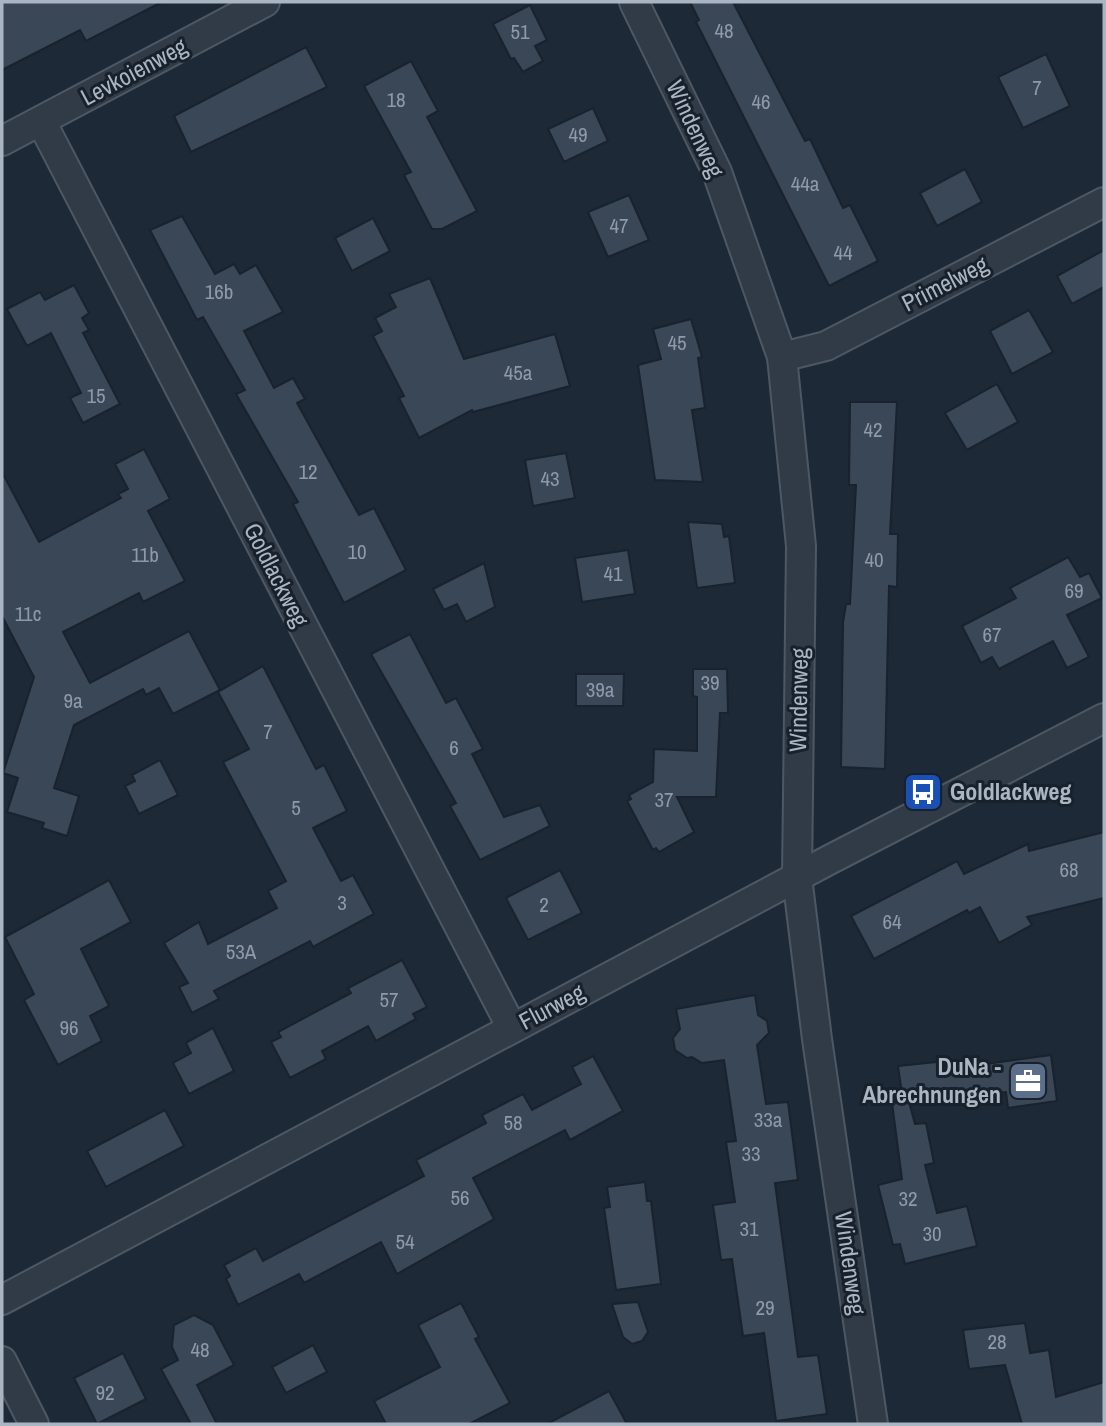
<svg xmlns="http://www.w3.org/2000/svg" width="1106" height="1426" font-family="'Archivo Narrow',sans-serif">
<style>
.building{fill:#394757;stroke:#19222d;stroke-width:2}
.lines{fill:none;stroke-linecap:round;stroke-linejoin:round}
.minor-casing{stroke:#4e5865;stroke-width:32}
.minor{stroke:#313b47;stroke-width:28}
.labels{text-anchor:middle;stroke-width:6;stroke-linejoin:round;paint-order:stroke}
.number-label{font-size:21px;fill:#8e9aa9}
.street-label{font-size:24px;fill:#aab5c4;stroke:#17202b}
.poi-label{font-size:24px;font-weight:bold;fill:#aab5c4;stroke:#17202b;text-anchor:start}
</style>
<rect width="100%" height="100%" fill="#1d2936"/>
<!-- building -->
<g class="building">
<polygon points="2,2 162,2 86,41 80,30 2,70"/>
<polygon points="690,2 733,2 805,141 810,139 843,208 850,205 878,261 829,286 696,22 699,20"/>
<polygon points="530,5 547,40 535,46 543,61 523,72 514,58 511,59 493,24"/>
<polygon points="306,47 327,87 191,152 174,116"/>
<polygon points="1046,54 1070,106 1023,128 998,77"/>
<polygon points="411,61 438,111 427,117 477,211 442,229 432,229 404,175 411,172 364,86"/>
<polygon points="593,108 608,141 564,162 548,129"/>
<polygon points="965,169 982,202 937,226 920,193"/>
<polygon points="629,195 649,240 608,257 588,212"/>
<polygon points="182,216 215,274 234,264 240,274 256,265 283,312 244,331 274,388 293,378 305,399 297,403 359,515 374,508 406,570 344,603 293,504 298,502 236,394 245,390 203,317 197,320 150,230"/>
<polygon points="373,218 390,251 352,271 335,238"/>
<polygon points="1104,250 1104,287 1072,304 1057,276"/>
<polygon points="430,278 464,359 555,334 570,386 473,412 472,410 419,438 399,398 404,396 373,336 382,331 375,318 396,307 389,294"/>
<polygon points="74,285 89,313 82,318 89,330 83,333 120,404 83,423 70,398 81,393 51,333 27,346 7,309 40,292 45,300"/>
<polygon points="1029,310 1053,352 1012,374 990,331"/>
<polygon points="691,319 702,357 698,358 705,408 692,410 703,482 655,480 638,365 661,359 653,329"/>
<polygon points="997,384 1018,422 967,450 945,413"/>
<polygon points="850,402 897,402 890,534 898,534 897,587 889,586 885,769 841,767 843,622 846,604 850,604 856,485 849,485"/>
<polygon points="144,449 170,499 148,511 185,581 143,602 139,593 63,632 90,683 189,631 220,690 173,714 159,688 146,695 143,689 74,725 54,788 79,796 67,836 42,828 44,823 7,812 18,778 3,773 34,677 2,616 2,472 39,542 121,498 118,494 128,489 115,464"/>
<polygon points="566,453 575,498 533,506 525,460"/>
<polygon points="688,522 722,524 724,537 729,536 735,583 697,588"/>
<polygon points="628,550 635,594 582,602 575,558"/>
<polygon points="1068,557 1080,577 1089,573 1102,598 1067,615 1089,657 1067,668 1053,641 999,669 992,657 981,663 962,626 1016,598 1010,588"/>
<polygon points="484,563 495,607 466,622 457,604 444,610 433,589"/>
<polygon points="410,634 446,703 456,698 483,749 472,754 504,817 540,805 550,826 480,860 450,806 456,803 371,654"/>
<polygon points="263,666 316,769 324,765 347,811 313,828 341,881 353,875 374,914 313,947 310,941 214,991 219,999 192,1013 179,987 188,983 164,943 199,922 208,944 277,908 268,891 286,881 223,762 249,749 218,692"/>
<polygon points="693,669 727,669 728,713 720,713 716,797 677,797 694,832 659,852 656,848 653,850 627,801 631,799 629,795 653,782 654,749 697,751 697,697 693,696"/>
<polygon points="576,674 624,674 623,706 576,706"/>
<polygon points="160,760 178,795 139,814 125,786 135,781 132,775"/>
<polygon points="1104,832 1104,898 1027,917 1032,925 999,943 980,907 969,913 967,910 874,959 851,916 957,861 964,874 1028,844 1029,851"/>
<polygon points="560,870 582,913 528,940 506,898"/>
<polygon points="109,880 131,922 81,949 109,1006 90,1016 102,1041 58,1065 24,1000 34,994 5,937"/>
<polygon points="402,960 427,1007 413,1014 416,1019 376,1041 368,1026 322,1051 326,1059 290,1078 271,1042 281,1037 278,1032 351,993 348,988"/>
<polygon points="755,995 758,1015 767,1021 769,1033 757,1045 766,1104 788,1102 798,1180 775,1183 798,1357 818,1355 827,1414 776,1421 764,1333 743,1336 732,1259 721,1260 713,1205 735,1202 726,1142 736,1141 724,1060 702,1063 692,1057 687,1058 675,1050 673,1038 680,1029 676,1009"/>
<polygon points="213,1028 234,1071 189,1094 173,1063 191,1053 186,1043"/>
<polygon points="1051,1055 1057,1101 1008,1108 1006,1092 909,1102 915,1124 926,1123 934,1163 925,1165 937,1213 967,1206 977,1246 905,1264 900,1244 893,1245 878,1185 902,1179 892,1103 903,1101 898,1066 956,1060 957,1068"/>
<polygon points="593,1056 623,1111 570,1140 565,1130 473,1178 494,1219 397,1274 381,1242 304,1283 299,1274 238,1305 226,1279 230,1276 224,1265 256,1248 263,1261 424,1176 416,1160 486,1123 482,1115 523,1094 532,1110 581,1084 572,1067"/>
<polygon points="165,1110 184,1146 106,1187 87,1151"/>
<polygon points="645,1182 647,1201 651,1201 661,1284 616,1290 604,1208 610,1207 607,1187"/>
<polygon points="638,1302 648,1332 642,1341 632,1344 623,1337 612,1304"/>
<polygon points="461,1303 479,1337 475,1339 510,1403 469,1424 386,1424 374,1401 440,1367 418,1325"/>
<polygon points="194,1315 213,1325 234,1365 197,1385 217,1424 191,1424 161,1369 178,1360 172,1347 174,1325"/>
<polygon points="1025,1323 1030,1353 1049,1350 1056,1397 1104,1382 1104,1424 1022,1424 1005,1365 969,1369 963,1330"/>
<polygon points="313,1345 327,1372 286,1393 272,1367"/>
<polygon points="123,1353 146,1399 97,1424 74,1378"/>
<polygon points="609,1391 627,1424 547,1424"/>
</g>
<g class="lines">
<!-- minor casing -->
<g class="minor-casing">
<g id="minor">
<polyline points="634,2 717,172 782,357 801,546 797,877 817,1039 873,1424"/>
<polyline points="41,121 512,1028"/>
<polyline points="2,141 265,2"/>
<polyline points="782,357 826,346 1104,202"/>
<polyline points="2,1300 829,860 1104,718"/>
<polyline points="2,1361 34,1424"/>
</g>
</g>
<!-- minor -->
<use href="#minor" class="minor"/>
</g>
<!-- icons -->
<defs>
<g id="bus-square" transform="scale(2.0125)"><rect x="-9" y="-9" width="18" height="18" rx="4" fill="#1a4fb4" stroke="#17202b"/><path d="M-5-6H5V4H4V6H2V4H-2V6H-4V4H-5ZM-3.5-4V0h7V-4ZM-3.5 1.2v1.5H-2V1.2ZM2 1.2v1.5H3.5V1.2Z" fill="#fff"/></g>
<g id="office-square" transform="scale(2.0125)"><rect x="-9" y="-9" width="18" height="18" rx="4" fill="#5c6f8a" stroke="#17202b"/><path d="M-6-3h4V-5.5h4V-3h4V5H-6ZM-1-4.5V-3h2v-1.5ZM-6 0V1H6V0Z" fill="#fff"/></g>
</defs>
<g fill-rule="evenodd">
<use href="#bus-square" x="923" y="792"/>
<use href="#office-square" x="1028" y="1081"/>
</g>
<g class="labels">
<!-- number labels -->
<g class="number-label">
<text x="724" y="38">48</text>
<text x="520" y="39">51</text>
<text x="1037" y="95">7</text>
<text x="396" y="107">18</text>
<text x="761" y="109">46</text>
<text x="578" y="142">49</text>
<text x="805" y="191">44a</text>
<text x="619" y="233">47</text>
<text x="843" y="260">44</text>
<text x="219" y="299">16b</text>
<text x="677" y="350">45</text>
<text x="518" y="380">45a</text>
<text x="96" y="403">15</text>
<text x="873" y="437">42</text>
<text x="308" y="479">12</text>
<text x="550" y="486">43</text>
<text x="357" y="559">10</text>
<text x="145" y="562">11b</text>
<text x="874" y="567">40</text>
<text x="613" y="581">41</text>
<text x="1074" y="598">69</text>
<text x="28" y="621">11c</text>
<text x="992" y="642">67</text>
<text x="710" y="690">39</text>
<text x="600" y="697">39a</text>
<text x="73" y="708">9a</text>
<text x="268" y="739">7</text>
<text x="454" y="755">6</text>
<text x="664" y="807">37</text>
<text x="296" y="815">5</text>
<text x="1069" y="877">68</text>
<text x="342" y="910">3</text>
<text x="544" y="912">2</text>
<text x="892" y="929">64</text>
<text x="241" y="959">53A</text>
<text x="389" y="1007">57</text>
<text x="69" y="1035">96</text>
<text x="768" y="1127">33a</text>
<text x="513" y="1130">58</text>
<text x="751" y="1161">33</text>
<text x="460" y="1205">56</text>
<text x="908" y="1206">32</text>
<text x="749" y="1236">31</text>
<text x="932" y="1241">30</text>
<text x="405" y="1249">54</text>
<text x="765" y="1315">29</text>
<text x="997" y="1349">28</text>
<text x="200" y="1357">48</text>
<text x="105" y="1400">92</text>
</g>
<!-- street labels -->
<g class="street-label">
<text transform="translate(134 72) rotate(-28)" y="8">Levkoienweg</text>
<text transform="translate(695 129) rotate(65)" y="8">Windenweg</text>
<text transform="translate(945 284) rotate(-27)" y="8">Primelweg</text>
<text transform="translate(276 575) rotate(63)" y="8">Goldlackweg</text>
<text transform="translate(799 700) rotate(-89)" y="8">Windenweg</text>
<text transform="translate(552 1007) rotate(-28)" y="8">Flurweg</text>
<text transform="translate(850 1263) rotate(82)" y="8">Windenweg</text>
</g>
<!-- poi labels -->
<g class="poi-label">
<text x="950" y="800">Goldlackweg</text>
<text x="1001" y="1075" text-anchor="end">DuNa -<tspan x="1001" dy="28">Abrechnungen</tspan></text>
</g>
</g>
<!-- border -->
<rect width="1106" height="1426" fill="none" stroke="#aab5c4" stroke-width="7"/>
</svg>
